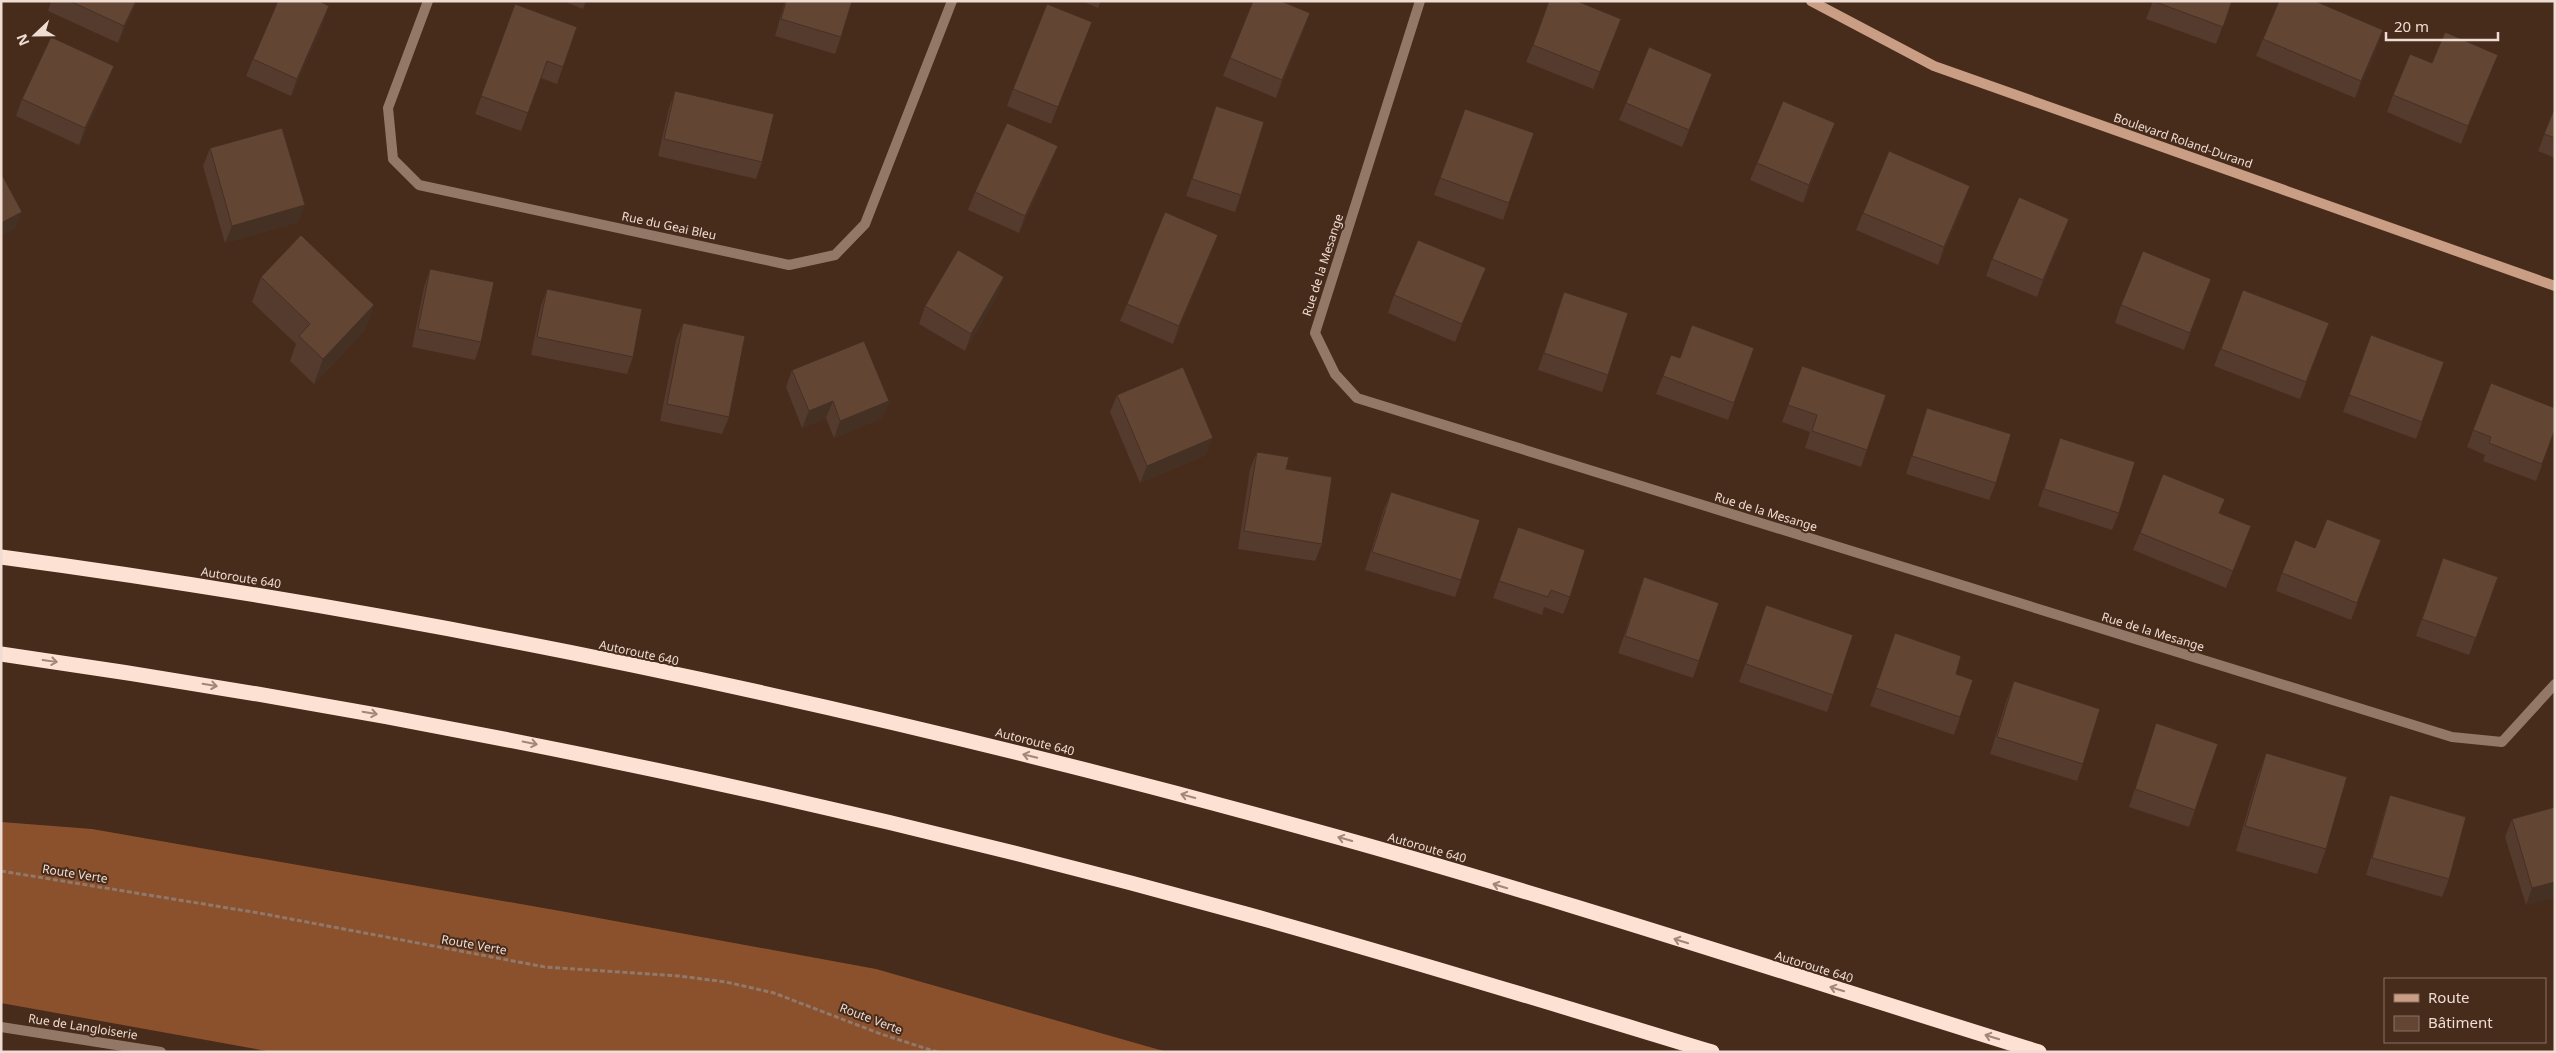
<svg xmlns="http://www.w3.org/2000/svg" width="2556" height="1053" font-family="'Noto Sans',sans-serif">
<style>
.forest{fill:#8b512d}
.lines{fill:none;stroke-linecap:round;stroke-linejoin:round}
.path{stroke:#90786a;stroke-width:3;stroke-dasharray:5 2.5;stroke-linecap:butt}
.street{stroke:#937868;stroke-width:10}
.secondary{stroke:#ca9e85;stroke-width:10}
.highway{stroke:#fde1d2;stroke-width:15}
.wall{fill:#553b2d}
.shaded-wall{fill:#453024}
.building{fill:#634534;stroke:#453024}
.oneway{stroke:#a28676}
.labels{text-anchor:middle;stroke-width:4;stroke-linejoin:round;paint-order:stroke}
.street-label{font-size:12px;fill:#efdcd2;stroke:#472b1b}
</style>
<rect width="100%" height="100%" fill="#472b1b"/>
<!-- forest -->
<polygon class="forest" points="1,822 92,829 566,912 876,969 1167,1052 272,1052 1,1003"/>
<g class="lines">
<!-- path -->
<polyline class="path" points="1,871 259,913 545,967 679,976 726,982 774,993 881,1034 937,1052"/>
<!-- street -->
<g class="street">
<polyline points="428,1 388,108 393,159 419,185 789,265 835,255 865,224 952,1"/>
<polyline points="1420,1 1315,333 1335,374 1357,398 2452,737 2502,742 2555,684"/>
<polyline points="1,1027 161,1052"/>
</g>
<!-- secondary -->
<polyline class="secondary" points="1811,1 1934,66 2555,286"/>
<!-- highway -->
<g class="highway">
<path d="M1 557C443 616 882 711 1312 830 1556 897 1797 977 2039 1052"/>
<path d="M1 654C421 714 837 801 1246 914 1402 957 1557 1005 1712 1052"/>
</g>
</g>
<!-- wall -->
<g class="wall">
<polygon points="51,1 137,1 118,43 48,11"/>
<polygon points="563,1 586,1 583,9"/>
<polygon points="785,1 852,1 841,37 835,54 775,36"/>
<polygon points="1082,1 1101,1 1098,8"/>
<polygon points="2153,1 2232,1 2216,44 2146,19"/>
<polygon points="515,4 577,27 557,84 541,78 521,131 475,114"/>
<polygon points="1621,19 1593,89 1526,62 1533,45"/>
<polygon points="323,24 291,96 246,76 253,59"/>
<polygon points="1304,30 1276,98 1223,76 1230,58"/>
<polygon points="2383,30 2377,48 2355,98 2256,56 2263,39"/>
<polygon points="1085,39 1051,124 1007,106 1013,89"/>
<polygon points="2432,63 2491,72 2461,144 2387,112 2393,95"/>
<polygon points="114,66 107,84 79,145 16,116 22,99"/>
<polygon points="675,91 762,162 756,179 658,156 669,108"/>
<polygon points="1706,91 1682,147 1619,120 1626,103"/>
<polygon points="1216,106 1241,195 1235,212 1186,196"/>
<polygon points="2555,107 2555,158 2538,151"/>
<polygon points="1465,109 1534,133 1503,220 1434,195"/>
<polygon points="1829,140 1803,203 1750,180 1757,163"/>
<polygon points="1058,146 1051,164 1019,233 968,210 975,192"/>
<polygon points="210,148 299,222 225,243 203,166"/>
<polygon points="1964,203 1938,265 1856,230 1863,213"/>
<polygon points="1218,235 1211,252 1173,344 1120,321 1127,304"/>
<polygon points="2063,236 2037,297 1986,276 1992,259"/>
<polygon points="430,269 481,342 475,360 412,347 424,287"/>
<polygon points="261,277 374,305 365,330 314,384 290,361 296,344 252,302"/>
<polygon points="1479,285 1455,342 1388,313 1394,295"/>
<polygon points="547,289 633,357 627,374 531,355 541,306"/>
<polygon points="2243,290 2329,323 2300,399 2214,366"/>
<polygon points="1564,292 1608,375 1602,392 1538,370"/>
<polygon points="998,294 965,351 919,324 925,306"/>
<polygon points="2205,296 2184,350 2115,323 2121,305"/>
<polygon points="683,323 729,417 722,434 660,421 676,340"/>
<polygon points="2371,335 2444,362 2416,439 2343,412"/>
<polygon points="1754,348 1728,420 1656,394 1671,355 1680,358"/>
<polygon points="1802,366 1886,395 1861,467 1805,448 1810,432 1782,422"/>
<polygon points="792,370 889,401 882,418 834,438 826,418 802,428 786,387"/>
<polygon points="2491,383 2555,430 2536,481 2483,461 2485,455 2467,447"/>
<polygon points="1117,395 1206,455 1140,483 1110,412"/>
<polygon points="1927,408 1996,483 1989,500 1906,474"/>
<polygon points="2060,438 2119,513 2112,530 2038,506 2054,455"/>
<polygon points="1257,452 1286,469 1322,544 1315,561 1238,549 1250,469"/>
<polygon points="1391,492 1461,580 1455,597 1365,570 1384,509"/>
<polygon points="2220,513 2251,526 2226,588 2133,550 2140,533"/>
<polygon points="1518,527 1570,597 1563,614 1544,607 1542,615 1493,598"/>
<polygon points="2381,540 2351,620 2276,591 2282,573 2315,548"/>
<polygon points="2443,558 2498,577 2469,655 2416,636"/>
<polygon points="1644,577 1699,661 1693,678 1618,653"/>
<polygon points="1766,605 1833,695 1827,712 1739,682"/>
<polygon points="1895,633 1956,674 1973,680 1954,735 1870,706"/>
<polygon points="2014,681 2083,764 2077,781 1990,754 2007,699"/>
<polygon points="2156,723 2195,810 2189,827 2129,807"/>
<polygon points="2266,753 2326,849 2317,874 2236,851 2257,778"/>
<polygon points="2390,795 2449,879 2442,897 2366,875 2384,813"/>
<polygon points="2555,807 2555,897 2526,905 2505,837 2512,819"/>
</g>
<!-- shaded-wall -->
<g class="shaded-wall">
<polygon points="136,1 137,1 118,43 124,26"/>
<polygon points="329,6 323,24 291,96 297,79"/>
<polygon points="1310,13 1304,30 1276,98 1282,80"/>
<polygon points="1092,22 1085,39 1051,124 1058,107"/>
<polygon points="2383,30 2377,48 2355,98 2361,81"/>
<polygon points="2498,55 2491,72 2461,144 2468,126"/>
<polygon points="114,66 107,84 79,145 85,128"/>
<polygon points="1712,74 1706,91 1682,147 1689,130"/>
<polygon points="1835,123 1829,140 1803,203 1809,185"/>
<polygon points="1058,146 1051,164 1019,233 1025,216"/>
<polygon points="1970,186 1964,203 1938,265 1944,247"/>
<polygon points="305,205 299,222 225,243 232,226"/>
<polygon points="22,212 15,229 1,237 1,223"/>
<polygon points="2069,219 2063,236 2037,297 2043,280"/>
<polygon points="1218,235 1211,252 1173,344 1179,326"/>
<polygon points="1486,268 1479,285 1455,342 1462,324"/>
<polygon points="1004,277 998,294 965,351 971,334"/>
<polygon points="2211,279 2205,296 2184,350 2190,333"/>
<polygon points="374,305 365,330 314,384 323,359"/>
<polygon points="833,401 826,418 802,428 809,411"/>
<polygon points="889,401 882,418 834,438 840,421"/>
<polygon points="1213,438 1206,455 1140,483 1147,466"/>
<polygon points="2251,526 2245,543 2226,588 2233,571"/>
<polygon points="2555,882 2555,897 2526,905 2532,888"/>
</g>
<!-- building -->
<g class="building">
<polygon points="70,1 136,1 124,26"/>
<polygon points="278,1 319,1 329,6 297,79 253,59"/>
<polygon points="786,1 852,1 841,37 781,19"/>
<polygon points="1253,1 1281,1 1310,13 1282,80 1230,58"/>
<polygon points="1549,1 1577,1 1621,19 1600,72 1533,45"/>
<polygon points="2153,1 2232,1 2223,27"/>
<polygon points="2279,1 2315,1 2383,30 2361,81 2263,39"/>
<polygon points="515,4 577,27 563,67 547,61 528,113 481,96"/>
<polygon points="1047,4 1092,22 1058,107 1013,89"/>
<polygon points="2445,32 2498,55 2468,126 2393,95 2410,54 2432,63"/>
<polygon points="51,37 114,66 85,128 22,99"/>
<polygon points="1649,47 1712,74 1689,130 1626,103"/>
<polygon points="675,91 774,114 762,162 664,139"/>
<polygon points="1783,101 1835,123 1809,185 1757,163"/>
<polygon points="1216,106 1264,122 1241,195 1192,179"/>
<polygon points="2555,107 2555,138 2544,134"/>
<polygon points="1465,109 1534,133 1509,203 1440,178"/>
<polygon points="1007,123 1058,146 1025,216 975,192"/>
<polygon points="282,128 305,205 232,226 210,148"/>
<polygon points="1889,151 1970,186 1944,247 1863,213"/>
<polygon points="1,173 22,212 1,223"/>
<polygon points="2019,197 2069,219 2043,280 1992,259"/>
<polygon points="1165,212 1218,235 1179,326 1127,304"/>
<polygon points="301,235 374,305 323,359 299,336 310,324 261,277"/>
<polygon points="1418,240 1486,268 1462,324 1394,295"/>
<polygon points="958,250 1004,277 971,334 925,306"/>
<polygon points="2143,251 2211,279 2190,333 2121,305"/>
<polygon points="430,269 494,282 481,342 418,329"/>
<polygon points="547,289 642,309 633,357 537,337"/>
<polygon points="2243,290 2329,323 2306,382 2221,349"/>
<polygon points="1564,292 1628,313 1608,375 1544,353"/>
<polygon points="683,323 745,336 729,417 667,404"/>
<polygon points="1692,325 1754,348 1734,403 1663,376 1671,355 1680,358"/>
<polygon points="2371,335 2444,362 2422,422 2349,395"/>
<polygon points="864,341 889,401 840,421 833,401 809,411 792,370"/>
<polygon points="1802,366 1886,395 1867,450 1812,431 1817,415 1788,405"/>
<polygon points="1183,367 1213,438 1147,466 1117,395"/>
<polygon points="2491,383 2555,408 2555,429 2542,464 2489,443 2491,437 2473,430"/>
<polygon points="1927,408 2011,434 1996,483 1912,456"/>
<polygon points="2060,438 2135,462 2119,513 2044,489"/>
<polygon points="1257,452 1289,457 1286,469 1332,477 1322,544 1244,531"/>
<polygon points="2163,474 2225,499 2219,513 2251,526 2233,571 2140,533"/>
<polygon points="1391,492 1480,520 1461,580 1372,552"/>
<polygon points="2327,519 2381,540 2357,603 2282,573 2295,540 2315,548"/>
<polygon points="1518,527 1585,550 1570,597 1551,590 1548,597 1499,581"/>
<polygon points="2443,558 2498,577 2476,638 2422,619"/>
<polygon points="1644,577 1719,603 1699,661 1625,636"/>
<polygon points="1766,605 1853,635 1833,695 1746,664"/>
<polygon points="1895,633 1961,656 1956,674 1973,680 1960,717 1876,688"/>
<polygon points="2014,681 2100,709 2083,764 1997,737"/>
<polygon points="2156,723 2218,744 2195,810 2135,789"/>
<polygon points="2266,753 2347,777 2326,849 2245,826"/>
<polygon points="2390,795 2466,817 2449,879 2372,858"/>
<polygon points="2555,807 2555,882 2532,888 2512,819"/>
</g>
<!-- one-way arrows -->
<defs><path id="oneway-shaft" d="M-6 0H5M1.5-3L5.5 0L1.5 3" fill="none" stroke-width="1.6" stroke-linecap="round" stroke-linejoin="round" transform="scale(1.25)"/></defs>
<g class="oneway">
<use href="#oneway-shaft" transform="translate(50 661) rotate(8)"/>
<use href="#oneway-shaft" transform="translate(210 685) rotate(9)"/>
<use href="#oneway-shaft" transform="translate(370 713) rotate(10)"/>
<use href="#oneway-shaft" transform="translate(530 743) rotate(11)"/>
<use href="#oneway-shaft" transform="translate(1030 756) rotate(-166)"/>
<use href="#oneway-shaft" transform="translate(1188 796) rotate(-165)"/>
<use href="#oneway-shaft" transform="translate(1345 839) rotate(-164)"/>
<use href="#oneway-shaft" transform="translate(1500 886) rotate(-163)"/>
<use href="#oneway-shaft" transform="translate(1681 941) rotate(-163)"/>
<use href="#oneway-shaft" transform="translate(1837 989) rotate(-163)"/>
<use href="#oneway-shaft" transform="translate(1992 1037) rotate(-163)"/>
</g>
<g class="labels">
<!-- street labels -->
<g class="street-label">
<text transform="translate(2183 141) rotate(19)" y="4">Boulevard Roland-Durand</text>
<text transform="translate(669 226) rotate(12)" y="4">Rue du Geai Bleu</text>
<text transform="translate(1323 265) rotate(-72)" y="4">Rue de la Mesange</text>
<text transform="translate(1766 512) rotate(17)" y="4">Rue de la Mesange</text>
<text transform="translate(241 578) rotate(9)" y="4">Autoroute 640</text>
<text transform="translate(2153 632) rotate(17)" y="4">Rue de la Mesange</text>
<text transform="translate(639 653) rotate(12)" y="4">Autoroute 640</text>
<text transform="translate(1035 742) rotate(14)" y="4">Autoroute 640</text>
<text transform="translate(1427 848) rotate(16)" y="4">Autoroute 640</text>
<text transform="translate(75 874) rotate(9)" y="4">Route Verte</text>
<text transform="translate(474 945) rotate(10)" y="4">Route Verte</text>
<text transform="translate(1814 967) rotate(17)" y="4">Autoroute 640</text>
<text transform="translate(871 1019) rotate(21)" y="4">Route Verte</text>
<text transform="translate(83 1027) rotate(9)" y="4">Rue de Langloiserie</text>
</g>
</g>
<!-- border -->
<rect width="2556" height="1053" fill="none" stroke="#efdcd2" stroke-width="5"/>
<!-- legend -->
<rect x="2384" y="978" width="162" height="65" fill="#472b1b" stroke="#8a7264"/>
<rect x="2394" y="994" width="25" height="8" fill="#ca9e85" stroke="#8a7264"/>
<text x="2428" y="1003" font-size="15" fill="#efdcd2">Route</text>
<rect x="2394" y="1016" width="25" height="15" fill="#634534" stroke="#8a7264"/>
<text x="2428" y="1028" font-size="15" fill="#efdcd2">Bâtiment</text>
<!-- north arrow -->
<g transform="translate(35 35) rotate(248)" stroke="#472b1b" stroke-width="4" paint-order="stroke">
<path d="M0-4L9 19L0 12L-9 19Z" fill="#efdcd2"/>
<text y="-8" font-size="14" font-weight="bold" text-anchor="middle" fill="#efdcd2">N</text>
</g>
<!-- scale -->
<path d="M2386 32v8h112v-8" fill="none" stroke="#efdcd2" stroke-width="2.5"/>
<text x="2394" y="32" font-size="15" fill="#efdcd2" stroke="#472b1b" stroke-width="4" paint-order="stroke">20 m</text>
</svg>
